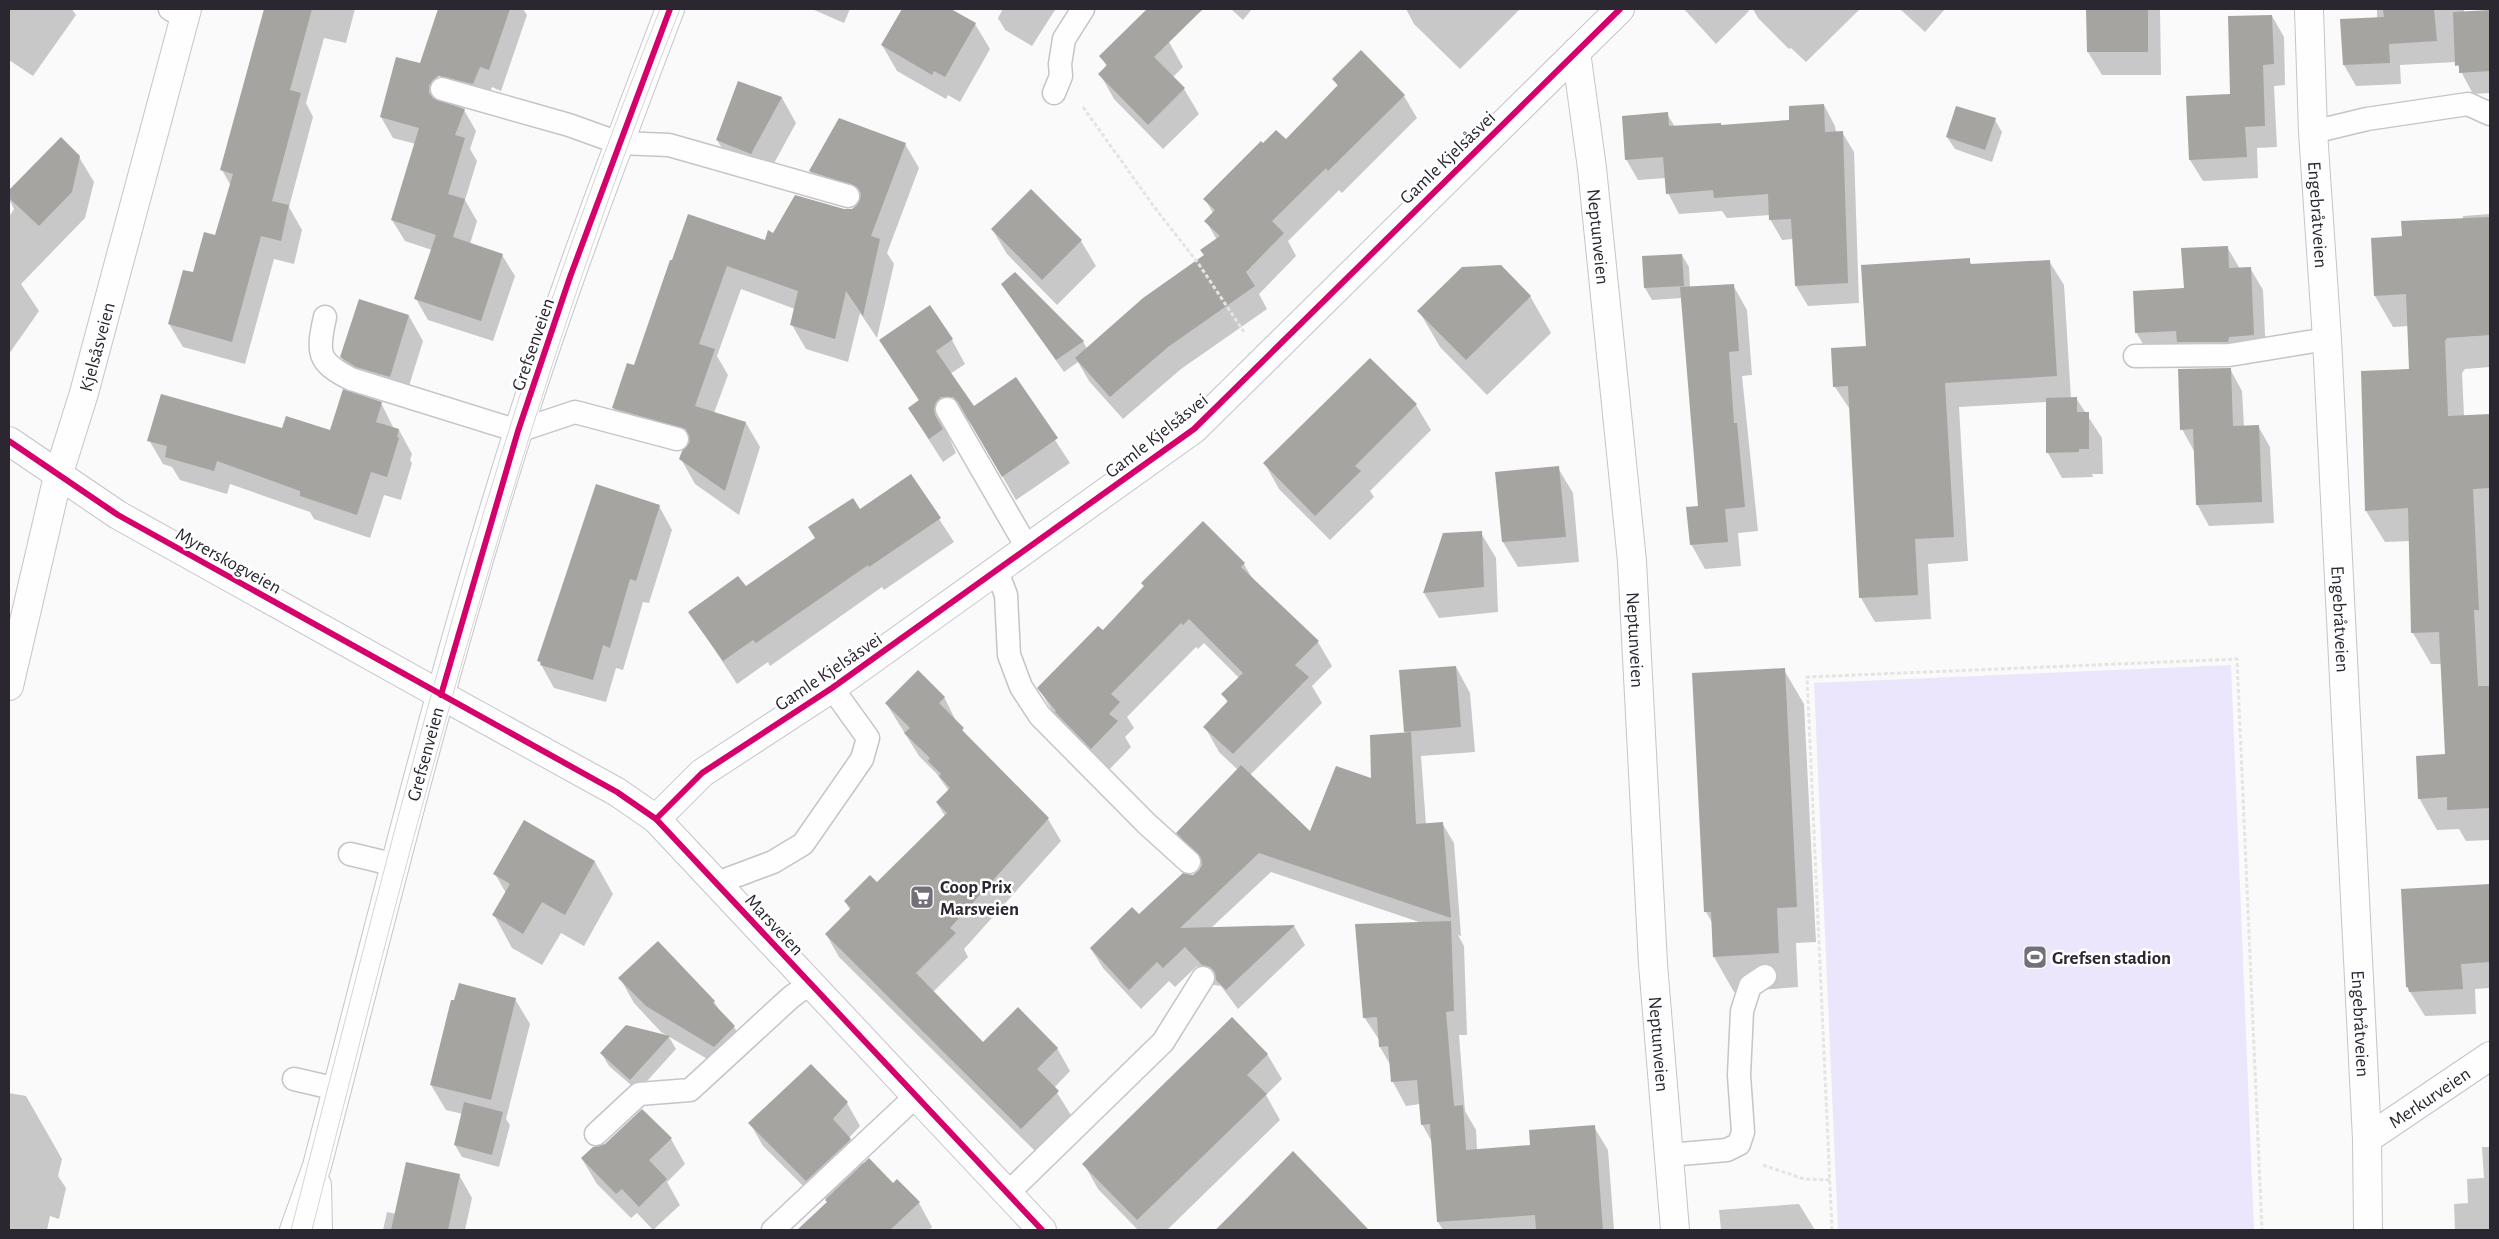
<svg xmlns="http://www.w3.org/2000/svg" width="2499" height="1239" font-family="'Alegreya Sans',sans-serif">
<style>
.green{fill:#ece6fd}
.shadow{fill:#0003;fill-rule:evenodd}
.building{fill:#a6a4a0}
.lines{fill:none;stroke-linecap:round;stroke-linejoin:round}
.service-casing{stroke:#c5c4c9;stroke-width:25}
.minor-casing{stroke:#c5c4c9;stroke-width:30}
.tertiary-casing{stroke:#c5c4c9;stroke-width:30}
.secondary-casing{stroke:#c5c4c9;stroke-width:30}
.path{stroke:#e4e4e5;stroke-width:3;stroke-dasharray:4 2.5;stroke-linecap:butt}
.service{stroke:#fefefe;stroke-width:22}
.minor{stroke:#fefefe;stroke-width:28}
.tertiary{stroke:#fefefe;stroke-width:28}
.secondary{stroke:#fefefe;stroke-width:28}
.tram{stroke:#d5d5d5;stroke-width:1}
.cycleway-casing{stroke:#fff;stroke-width:9}
.cycleway{stroke:#d6006c;stroke-width:6}
.labels{text-anchor:middle;stroke-width:5;stroke-linejoin:round;paint-order:stroke}
.street-label{font-size:19px;fill:#2a2731;stroke:#fff}
.poi-label{font-size:19px;font-weight:bold;fill:#2a2731;stroke:#fff;text-anchor:start}
</style>
<rect width="100%" height="100%" fill="#fafafa"/>
<!-- green -->
<polygon class="green" points="2231,665 2254,1230 1838,1230 1814,683"/>
<!-- shadow -->
<g class="shadow">
<polygon points="9,9 72,9 76,15 33,76 9,60"/>
<polygon points="267,9 355,9 346,43 324,38 306,103 313,117 289,207 302,230 294,264 274,259 245,364 183,347 169,324 216,236 231,186 222,170"/>
<path d="M440 9H523L527 15 501 91 492 87 485 105 452 97 444 104 464 110 476 131 470 149 477 161 465 200 477 221 470 244 502 255 515 276 493 341 428 320 416 299 432 250 405 241 392 220 416 144 393 138 381 117 421 65ZM443 71 445 73 433 83V80Z"/>
<polygon points="812,9 850,9 844,23"/>
<polygon points="903,9 949,9 975,24 990,49 960,102 948,95 946,99 897,71 882,45"/>
<polygon points="1003,9 1055,9 1055,10 1032,46 1005,30 998,18"/>
<polygon points="1231,9 1252,9 1243,20"/>
<polygon points="1406,9 1520,9 1460,69 1414,24"/>
<polygon points="1684,9 1748,9 1749,11 1716,44"/>
<polygon points="1753,9 1860,9 1806,62 1791,48 1789,49 1758,18"/>
<polygon points="1900,9 1945,9 1925,32"/>
<polygon points="2088,9 2160,9 2161,75 2102,75 2088,52"/>
<polygon points="2377,9 2464,9 2464,13 2490,11 2490,93 2473,94 2456,62 2400,65 2401,84 2356,86 2344,65 2377,19"/>
<polygon points="2272,16 2284,37 2285,85 2274,86 2277,147 2257,148 2258,178 2203,181 2190,160 2231,95"/>
<polygon points="1169,42 1183,67 1173,77 1184,89 1199,114 1163,149 1114,99 1100,74 1107,67 1101,56"/>
<polygon points="1334,79 1404,96 1417,118 1342,193 1339,190 1288,241 1296,256 1259,294 1267,309 1181,369 1123,419 1089,381 1078,362 1064,372 1003,285 1083,341 1087,349 1205,256 1217,240 1206,221 1213,213 1205,199 1263,145 1286,141 1338,87"/>
<polygon points="739,82 782,98 796,123 766,178 732,165 717,140"/>
<polygon points="1824,105 1835,126 1836,132 1842,132 1854,152 1859,303 1808,306 1796,286 1793,239 1782,240 1770,219 1770,215 1727,218 1722,211 1679,214 1668,193 1666,178 1638,180 1626,159 1667,114 1675,127 1721,127 1790,121"/>
<polygon points="1995,120 2002,132 1992,162 1955,149 1947,137"/>
<polygon points="61,139 79,157 94,182 85,218 21,284 39,311 9,354 9,217 14,209 9,199 9,192"/>
<polygon points="905,144 919,168 887,253 894,264 877,338 860,313 848,362 806,349 792,325 795,309 741,289 717,356 728,375 714,413 746,423 760,447 739,515 695,484 681,459 685,449 627,432 613,408 635,367 671,261 765,242 774,235 844,210 852,210 858,206 824,195 810,171"/>
<polygon points="2490,214 2490,367 2465,369 2462,373 2464,416 2490,415 2490,840 2466,841 2459,829 2437,830 2419,798 2446,756 2442,664 2431,664 2413,633 2410,541 2385,542 2366,511 2411,370 2409,326 2393,327 2375,296 2403,237 2463,219 2463,216"/>
<polygon points="992,229 1081,241 1096,266 1057,305 1007,254"/>
<polygon points="2227,247 2240,269 2250,268 2263,290 2266,357 2149,354 2136,332 2185,290"/>
<polygon points="1682,255 1689,267 1690,288 1733,285 1747,310 1752,375 1742,376 1758,531 1738,533 1741,566 1705,569 1691,544 1699,507 1682,298 1652,300 1645,288"/>
<polygon points="1969,260 1972,265 2049,261 2064,285 2071,399 2076,398 2102,438 2103,474 2092,474 2093,477 2062,478 2048,453 2047,402 1959,407 1968,561 1928,564 1931,619 1875,622 1861,598 1851,411 1835,387 1867,347"/>
<polygon points="1530,296 1551,333 1487,395 1440,347 1419,311"/>
<polygon points="409,316 423,341 404,402 356,382 341,357"/>
<polygon points="881,340 952,340 965,364 950,374 973,407 1015,379 1070,463 1016,500 974,427 968,421 961,420 954,422 947,433 956,453 943,462 909,409 920,402"/>
<polygon points="1370,359 1416,405 1431,430 1370,491 1374,497 1330,540 1279,489 1265,464"/>
<polygon points="2230,369 2242,391 2244,427 2258,426 2270,447 2274,523 2209,526 2197,504 2194,451 2182,429"/>
<polygon points="381,403 394,429 399,430 412,454 410,460 412,463 401,500 384,495 370,538 314,519 310,512 230,484 227,494 180,480 172,467 163,464 149,440 283,429 331,431"/>
<polygon points="1558,468 1573,493 1579,562 1518,567 1503,542"/>
<polygon points="911,476 954,542 884,590 882,587 770,666 768,662 737,684 690,612 746,588"/>
<polygon points="659,506 672,530 649,603 643,602 623,670 616,668 606,702 554,688 539,661"/>
<polygon points="1481,533 1496,558 1498,612 1439,618 1424,593"/>
<polygon points="1244,564 1253,580 1318,642 1332,666 1312,686 1322,703 1250,775 1311,833 1372,780 1407,734 1405,731 1456,667 1470,693 1475,752 1421,756 1426,825 1442,823 1454,843 1461,936 1458,935 1464,946 1467,1035 1459,1035 1465,1111 1476,1130 1477,1150 1531,1146 1594,1127 1608,1150 1614,1230 1443,1230 1438,1222 1432,1142 1422,1124 1420,1104 1406,1106 1393,1082 1391,1066 1380,1047 1380,1041 1364,1017 1422,923 1271,872 1211,928 1294,926 1305,945 1238,1009 1221,986 1214,985 1197,966 1175,987 1169,981 1141,1009 1103,968 1091,949 1200,871 1203,866 1189,852 1178,833 1238,770 1219,752 1205,727 1228,703 1223,694 1239,678 1204,643 1198,649 1196,647 1127,717 1134,728 1125,737 1131,747 1106,773 1053,713 1039,688 1103,632"/>
<polygon points="1784,670 1804,704 1816,942 1796,943 1798,987 1734,992 1714,957 1713,924 1706,912"/>
<polygon points="944,697 956,721 969,739 1048,819 1061,841 964,949 968,957 933,992 983,1043 1057,1048 1070,1071 1054,1088 1071,1115 1035,1151 839,957 826,934 850,910 845,901 877,884 945,816 937,803 949,791 936,773 919,756 886,703"/>
<polygon points="524,822 595,862 613,894 584,946 561,933 542,965 512,948 494,915 506,893 495,874"/>
<polygon points="2490,885 2490,988 2475,989 2476,1014 2425,1016 2407,987 2402,890"/>
<polygon points="658,943 714,1002 722,1014 734,1027 749,1052 728,1071 661,1032 634,1003 620,978"/>
<polygon points="515,999 530,1024 506,1119 510,1125 499,1167 462,1157 455,1145 463,1114 446,1110 431,1085"/>
<polygon points="627,1027 669,1037 676,1049 638,1091 609,1066 602,1054"/>
<polygon points="1267,1054 1282,1079 1266,1095 1280,1120 1167,1230 1138,1230 1098,1189 1084,1164"/>
<polygon points="811,1066 847,1103 860,1126 849,1138 864,1164 919,1203 932,1227 929,1230 799,1230 828,1203 825,1198 820,1203 763,1146 750,1123"/>
<polygon points="9,1093 26,1096 62,1159 58,1176 66,1188 59,1219 50,1216 47,1230 9,1230"/>
<polygon points="671,1139 685,1164 667,1182 680,1205 653,1230 637,1213 631,1218 597,1184 582,1159"/>
<polygon points="2482,1147 2490,1147 2490,1230 2455,1230 2454,1204 2468,1203 2467,1179 2484,1178"/>
<polygon points="1293,1153 1367,1230 1215,1230"/>
<polygon points="459,1175 472,1198 465,1230 383,1230 387,1212 396,1214"/>
<polygon points="1799,1204 1815,1230 1721,1230 1719,1210"/>
</g>
<!-- building -->
<g class="building">
<polygon points="264,9 312,9 290,90 301,93 272,201 289,205 281,241 261,236 232,342 168,324 183,270 193,272 204,232 215,235 233,174 220,170"/>
<polygon points="438,9 510,9 489,70 480,67 473,84 439,76 433,80 429,86 429,93 433,98 465,109 455,135 465,138 448,194 465,199 453,237 503,254 481,321 414,299 436,235 391,220 419,128 380,117 396,57 420,63"/>
<polygon points="902,9 951,9 976,23 945,77 934,71 932,75 881,45"/>
<polygon points="1147,9 1203,9 1154,57 1185,88 1148,125 1098,74 1107,65 1099,56"/>
<polygon points="2086,9 2148,9 2148,52 2087,52"/>
<polygon points="2383,9 2434,9 2437,41 2389,44 2390,63 2343,65 2340,19 2384,17"/>
<polygon points="2490,10 2490,71 2459,73 2459,65 2455,66 2453,12"/>
<polygon points="2272,15 2274,64 2263,65 2265,126 2245,127 2247,157 2189,160 2186,96 2230,94 2228,16"/>
<polygon points="1361,50 1405,95 1328,171 1326,168 1272,221 1284,233 1246,272 1255,286 1168,347 1110,397 1075,358 1143,298 1204,255 1200,250 1220,236 1204,221 1215,210 1203,199 1261,141 1263,143 1276,130 1286,139 1338,85 1332,79"/>
<polygon points="738,81 782,97 751,154 716,140"/>
<polygon points="1824,104 1825,132 1843,131 1848,283 1795,286 1791,219 1769,220 1768,194 1714,198 1713,190 1666,194 1663,157 1625,160 1622,116 1668,112 1669,126 1721,123 1721,125 1789,120 1789,106"/>
<polygon points="1956,106 1996,118 1985,150 1946,137"/>
<polygon points="839,118 906,143 871,236 880,239 863,316 846,291 835,339 790,325 798,291 727,266 699,344 715,349 695,406 746,422 725,491 679,459 682,451 690,442 686,429 612,408 627,363 634,365 670,260 672,260 688,214 765,240 768,230 773,233 795,195 844,209 852,209 857,205 861,193 857,187 809,171"/>
<polygon points="61,137 80,156 72,192 39,226 9,198 9,190"/>
<polygon points="1031,189 1082,240 1042,280 991,229"/>
<polygon points="2490,217 2490,335 2447,338 2445,341 2448,416 2490,414 2490,488 2473,489 2479,610 2474,610 2478,686 2490,686 2490,808 2447,810 2447,797 2418,799 2416,756 2445,754 2439,632 2411,633 2408,508 2365,511 2361,371 2409,369 2406,294 2374,296 2371,238 2402,236 2401,221"/>
<polygon points="2228,246 2229,268 2251,267 2254,335 2229,337 2228,342 2177,342 2176,331 2135,333 2133,291 2184,288 2181,248"/>
<polygon points="1682,254 1684,286 1644,288 1642,256"/>
<polygon points="1970,258 1970,264 2050,260 2057,376 1945,383 1954,537 1915,539 1918,595 1859,598 1848,386 1833,387 1831,348 1866,346 1861,265"/>
<polygon points="1501,265 1531,296 1466,360 1417,311 1462,267"/>
<polygon points="1015,272 1084,341 1056,360 1001,284"/>
<polygon points="1734,284 1739,351 1729,352 1734,423 1737,423 1745,507 1725,509 1728,542 1690,545 1686,507 1698,506 1680,287"/>
<polygon points="359,299 409,315 390,377 356,367 340,357"/>
<polygon points="930,305 953,339 936,351 974,406 1016,377 1058,438 1002,477 958,402 953,397 941,397 936,402 934,409 935,415 943,429 929,439 908,408 919,400 879,340"/>
<polygon points="1370,358 1417,404 1355,466 1361,471 1315,516 1263,463"/>
<polygon points="2231,368 2233,426 2259,425 2262,502 2196,505 2193,429 2180,430 2178,369"/>
<polygon points="343,389 382,402 376,422 399,429 397,437 399,438 387,477 371,472 357,515 300,496 300,491 217,461 214,471 165,457 167,446 147,441 161,394 282,428 286,416 330,430"/>
<polygon points="2077,397 2077,412 2089,412 2089,449 2079,449 2079,452 2046,453 2046,398"/>
<polygon points="1559,466 1566,537 1502,542 1495,472"/>
<polygon points="911,474 941,518 869,567 868,565 756,643 753,640 723,661 688,612 738,576 746,586 815,538 808,527 853,498 860,509"/>
<polygon points="596,484 660,505 636,581 630,579 610,648 603,645 593,680 540,665 541,662 537,661"/>
<polygon points="1203,521 1245,563 1241,567 1319,641 1295,665 1309,677 1233,754 1203,727 1228,701 1221,694 1243,673 1189,619 1183,625 1181,623 1111,694 1120,702 1109,714 1118,721 1091,749 1055,712 1056,711 1037,688 1098,626 1103,630 1144,586 1141,583"/>
<polygon points="1482,531 1484,587 1423,593 1443,533"/>
<polygon points="1456,666 1461,727 1404,732 1399,670"/>
<polygon points="1785,668 1797,907 1777,908 1779,953 1713,957 1711,912 1704,912 1692,673"/>
<polygon points="918,670 945,697 939,703 964,728 962,730 1049,818 950,928 956,933 916,973 983,1042 1018,1007 1058,1048 1037,1069 1059,1091 1021,1129 825,934 851,908 844,901 870,875 877,882 947,813 936,802 950,788 939,776 941,774 928,761 930,758 904,733 910,728 885,703"/>
<polygon points="1411,732 1416,824 1443,822 1451,918 1259,853 1180,928 1295,925 1226,990 1216,980 1215,972 1210,967 1202,965 1185,947 1163,968 1157,962 1129,990 1090,948 1132,907 1139,914 1183,873 1193,875 1199,870 1202,864 1201,858 1176,833 1241,765 1310,831 1336,766 1371,778 1370,735"/>
<polygon points="524,820 595,861 565,915 542,902 523,934 492,915 510,884 493,874"/>
<polygon points="2490,884 2490,962 2461,964 2463,989 2409,992 2408,987 2406,987 2401,889"/>
<polygon points="1451,921 1454,1011 1446,1012 1454,1106 1463,1105 1466,1150 1530,1145 1529,1130 1595,1125 1603,1230 1536,1230 1535,1215 1437,1222 1430,1124 1421,1125 1417,1080 1391,1082 1388,1046 1379,1047 1377,1017 1363,1018 1355,924"/>
<polygon points="658,941 715,1001 713,1003 735,1026 714,1047 646,1006 618,978"/>
<polygon points="459,983 516,998 491,1100 430,1085 451,1000 454,1000"/>
<polygon points="1232,1017 1268,1054 1247,1075 1267,1094 1137,1220 1082,1164"/>
<polygon points="626,1025 670,1036 630,1080 600,1053"/>
<polygon points="811,1064 848,1102 833,1119 851,1139 806,1181 748,1123"/>
<polygon points="464,1102 503,1112 492,1155 454,1145"/>
<polygon points="642,1109 672,1138 649,1160 667,1179 639,1207 622,1189 616,1194 581,1158 593,1147 605,1144"/>
<polygon points="1293,1151 1369,1230 1216,1230"/>
<polygon points="869,1158 893,1183 897,1179 920,1202 890,1230 797,1230 827,1202 825,1200"/>
<polygon points="406,1162 460,1174 448,1230 391,1230"/>
</g>
<g class="lines">
<!-- service casing -->
<g class="service-casing">
<g id="service">
<polyline points="170,9 185,18"/>
<polyline points="442,89 569,125 619,143 669,145 848,196"/>
<polyline points="1054,93 1061,76 1060,64 1064,39 1083,9"/>
<polyline points="2313,132 2367,119 2468,104 2490,114"/>
<path d="M325 317C317 353 317 362 351 379L518 431 575 412 677 439"/>
<polyline points="2135,356 2229,355 2327,339"/>
<polyline points="947,409 1028,549"/>
<polyline points="997,571 1006,595 1009,655 1021,687 1040,716 1147,824 1189,862"/>
<polyline points="350,854 396,865"/>
<polyline points="717,883 773,862 803,844 862,759 868,738 832,688"/>
<polyline points="294,1079 337,1089"/>
<polyline points="596,1134 639,1094 690,1090 790,998 810,983"/>
<polyline points="1669,1155 1727,1150 1739,1144 1743,1132 1739,1075 1742,1011 1750,986 1765,976"/>
<polyline points="1009,1192 1163,1042 1203,978"/>
<polyline points="773,1230 916,1096"/>
</g>
</g>
<!-- minor casing -->
<g class="minor-casing">
<g id="minor">
<path id="s1" d="M2309 9 2313 132 2327 339 2367 1139 2368 1230"/>
<path id="s2" d="M1576 52 1592 168 1632 561 1653 964 1675 1230"/>
<polyline points="9,686 58,476"/>
<polyline points="441,695 617,792 656,819 1042,1230"/>
<polyline points="656,819 702,773 832,688 1194,429 1620,9"/>
<path id="s3" d="M2367 1139 2490 1056"/>
</g>
</g>
<!-- tertiary casing -->
<g class="tertiary-casing">
<g id="tertiary">
<polyline points="9,441 118,515 441,695"/>
<path id="s4" d="M58 476 84 393 187 9"/>
</g>
</g>
<!-- secondary casing -->
<g class="secondary-casing">
<g id="secondary">
<polyline points="317,1185 318,1230"/>
<path id="s5" d="M294 1230 317 1166C381 921 441 674 518 432 563 289 617 149 670 9"/>
</g>
</g>
<!-- path -->
<g class="path">
<polyline points="1083,107 1155,208 1198,263 1244,332"/>
<polyline points="1763,1165 1804,1179 1830,1180"/>
<polyline points="1832,1230 1807,677 2237,659 2262,1230"/>
</g>
<!-- service -->
<use href="#service" class="service"/>
<!-- minor -->
<use href="#minor" class="minor"/>
<!-- tertiary -->
<use href="#tertiary" class="tertiary"/>
<!-- secondary -->
<use href="#secondary" class="secondary"/>
<!-- tram -->
<g class="tram">
<path d="M291 1230C368 934 440 637 536 346 574 233 616 120 660 9"/>
<path d="M312 1230C417 816 522 407 680 9"/>
</g>
<!-- cycleway casing -->
<g class="cycleway-casing">
<g id="cycleway">
<polyline points="9,441 118,515 617,792 656,819 1042,1230"/>
<polyline points="441,695 518,431 570,277 670,9"/>
<polyline points="656,819 702,773 832,688 1194,429 1620,9"/>
</g>
</g>
<!-- cycleway -->
<use href="#cycleway" class="cycleway"/>
</g>
<!-- icons -->
<defs>
<g id="supermarket-square" transform="scale(1.25)"><rect x="-9" y="-9" width="18" height="18" rx="4" fill="#737177" stroke="#fff"/><path d="M-6-5.5h2.5l.6 2H6L4.5 2H-2.5L-4.4-4H-6ZM-1.5 3.2a1.3 1.3 0 1 0 .1 0ZM3 3.2a1.3 1.3 0 1 0 .1 0Z" fill="#fff"/></g>
<g id="stadium-square" transform="scale(1.25)"><rect x="-9" y="-9" width="18" height="18" rx="4" fill="#737177" stroke="#fff"/><path d="M0-5a6.5 5 0 1 0 0 10a6.5 5 0 1 0 0-10ZM-3.5-1.8h7v3.6h-7Z" fill="#fff"/></g>
</defs>
<g fill-rule="evenodd">
<use href="#supermarket-square" x="922" y="897"/>
<use href="#stadium-square" x="2035" y="957"/>
</g>
<g class="labels">
<!-- street labels -->
<g class="street-label">
<text transform="translate(1447 157) rotate(-44)" y="7">Gamle Kjelsåsvei</text>
<text dy="7" stroke="none"><textPath href="#s1" startOffset="206">Engebråtveien</textPath></text>
<text dy="7" stroke="none"><textPath href="#s2" startOffset="186">Neptunveien</textPath></text>
<text transform="translate(532 344) rotate(-71)" y="7">Grefsenveien</text>
<text dy="7" stroke="none"><textPath href="#s4" startOffset="135">Kjelsåsveien</textPath></text>
<text transform="translate(1156 435) rotate(-38)" y="7">Gamle Kjelsåsvei</text>
<text transform="translate(229 560) rotate(29)" y="7">Myrerskogveien</text>
<text dy="7" stroke="none"><textPath href="#s1" startOffset="611">Engebråtveien</textPath></text>
<text dy="7" stroke="none"><textPath href="#s2" startOffset="591">Neptunveien</textPath></text>
<text transform="translate(828 671) rotate(-34)" y="7">Gamle Kjelsåsvei</text>
<text dy="7" stroke="none"><textPath href="#s5" startOffset="494">Grefsenveien</textPath></text>
<text transform="translate(775 924) rotate(47)" y="7">Marsveien</text>
<text dy="7" stroke="none"><textPath href="#s1" startOffset="1016">Engebråtveien</textPath></text>
<text dy="7" stroke="none"><textPath href="#s2" startOffset="996">Neptunveien</textPath></text>
<text dy="7" stroke="none"><textPath href="#s3" startOffset="75">Merkurveien</textPath></text>
</g>
<!-- poi labels -->
<g class="poi-label">
<text x="940" y="893">Coop Prix<tspan x="940" dy="22">Marsveien</tspan></text>
<text x="2052" y="964">Grefsen stadion</text>
</g>
</g>
<!-- border -->
<rect width="2499" height="1239" fill="none" stroke="#2a2731" stroke-width="20"/>
</svg>
